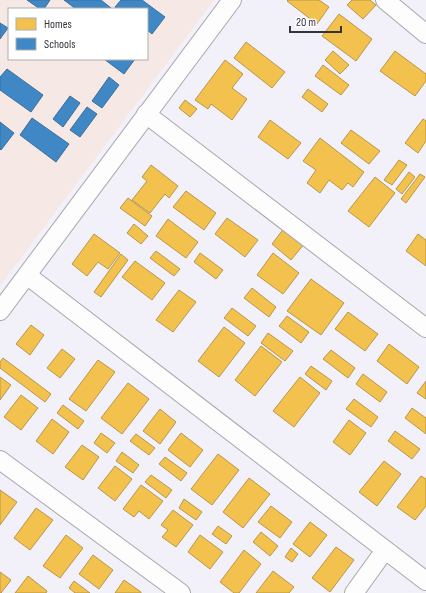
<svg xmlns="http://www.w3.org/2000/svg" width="426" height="593" font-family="'Sofia Sans Condensed',sans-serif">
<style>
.education{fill:#f5e8e5;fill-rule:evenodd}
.homes{fill:#f2c14e;stroke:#b99749}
.schools{fill:#3f88c5;stroke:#3c6f9c}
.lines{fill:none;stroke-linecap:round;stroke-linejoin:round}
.minor-casing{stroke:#a8a7ae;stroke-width:20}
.minor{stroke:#fdfdfe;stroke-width:18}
</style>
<rect width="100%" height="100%" fill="#f2f1fa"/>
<!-- education -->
<path class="education" d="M0 0H214L0 286ZM9 9H147V59H9Z"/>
<!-- homes -->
<g class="homes">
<polygon points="288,0 319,0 329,7 317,24 287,1"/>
<polygon points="352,0 370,0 376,5 363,19 347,5"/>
<polygon points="339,14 372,39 356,61 322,36"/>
<polygon points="246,42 285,72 272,88 234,58"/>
<polygon points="333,51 349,65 340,74 325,60"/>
<polygon points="395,51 426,74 426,81 415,96 380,71"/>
<polygon points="225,60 243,74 232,88 247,99 232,120 211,104 208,109 195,100"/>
<polygon points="323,65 349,85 341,95 315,76"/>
<polygon points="308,89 328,104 322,112 302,97"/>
<polygon points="185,100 197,109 190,117 179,108"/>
<polygon points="423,119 426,121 426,141 418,153 405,143"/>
<polygon points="270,120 301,143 288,159 258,137"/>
<polygon points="351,130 380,151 369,164 341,143"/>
<polygon points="320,138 364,172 353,187 348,183 342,190 329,180 320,193 307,183 316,170 303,161"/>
<polygon points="399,160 407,165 392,185 384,180"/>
<polygon points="151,165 178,186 169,198 165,194 150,213 132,200 147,181 142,177"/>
<polygon points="409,172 415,177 402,194 396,189"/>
<polygon points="420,174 425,177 406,203 401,199"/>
<polygon points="375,177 395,193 369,227 348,211"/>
<polygon points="186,191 216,213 204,230 173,207"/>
<polygon points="128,198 152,216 145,226 120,208"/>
<polygon points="227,218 258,240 245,257 215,234"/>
<polygon points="168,219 198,242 186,258 156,236"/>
<polygon points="134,224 148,236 141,244 127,233"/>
<polygon points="285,227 305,243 291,260 272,244"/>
<polygon points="94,234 120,253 108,269 98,262 87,276 72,264"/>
<polygon points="418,234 426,240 426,266 406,251"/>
<polygon points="156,251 180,269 174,276 150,258"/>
<polygon points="200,253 223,270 216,279 194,262"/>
<polygon points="273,253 299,273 283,294 257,275"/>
<polygon points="121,254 128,260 101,297 94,292"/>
<polygon points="135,261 165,283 152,300 122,277"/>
<polygon points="311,279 344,303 321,335 287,311"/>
<polygon points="252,288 276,307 269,317 244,298"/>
<polygon points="179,290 196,302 173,332 156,320"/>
<polygon points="232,308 256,326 248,336 224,318"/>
<polygon points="348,312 378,334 365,351 335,329"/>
<polygon points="287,316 309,332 301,343 279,326"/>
<polygon points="31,325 44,335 30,355 16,344"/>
<polygon points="224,327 245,343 219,377 198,361"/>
<polygon points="268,333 293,351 285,361 261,343"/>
<polygon points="389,344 419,367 407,384 377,361"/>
<polygon points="261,346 282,362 255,396 235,380"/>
<polygon points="62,349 75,359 60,378 47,368"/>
<polygon points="331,350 355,368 348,378 323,359"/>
<polygon points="3,358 51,394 45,402 0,368 0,362"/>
<polygon points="98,360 115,372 86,411 69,399"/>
<polygon points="311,366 332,381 326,390 305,374"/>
<polygon points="363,374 387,392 380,402 356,384"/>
<polygon points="0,377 11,385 0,400"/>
<polygon points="300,377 320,393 294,427 273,411"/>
<polygon points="426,381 426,399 417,393"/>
<polygon points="128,383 149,399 122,434 101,418"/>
<polygon points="21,395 38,408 21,430 4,417"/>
<polygon points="354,399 378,417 371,427 346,409"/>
<polygon points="63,405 84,421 78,429 57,413"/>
<polygon points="412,408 426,418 426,434 405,418"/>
<polygon points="160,409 176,422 160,444 143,431"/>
<polygon points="52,419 69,432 53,454 36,441"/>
<polygon points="349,420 366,433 350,455 333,442"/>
<polygon points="395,431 420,449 412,459 388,441"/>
<polygon points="101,433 115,443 107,453 94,443"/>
<polygon points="181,433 203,450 190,467 168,450"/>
<polygon points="136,434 155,448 149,455 130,441"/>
<polygon points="82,445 99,457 83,480 65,467"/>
<polygon points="122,452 139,465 133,473 116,461"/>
<polygon points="218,454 239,470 212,505 191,489"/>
<polygon points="165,457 187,473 181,481 159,464"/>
<polygon points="384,461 401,474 377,506 359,492"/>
<polygon points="115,466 132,479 115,501 98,488"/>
<polygon points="151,475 172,490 166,498 145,482"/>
<polygon points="421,476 426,479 426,506 415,520 397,507"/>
<polygon points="249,478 270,494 243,528 223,512"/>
<polygon points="141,485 163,501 149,519 139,511 134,517 123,509"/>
<polygon points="0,490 17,502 0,525"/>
<polygon points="184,499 202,512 196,520 179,508"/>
<polygon points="271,506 292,522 280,538 258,522"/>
<polygon points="36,508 53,520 30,550 14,538"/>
<polygon points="173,510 193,525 176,547 162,537 168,530 161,525"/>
<polygon points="310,522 327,535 310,557 293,544"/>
<polygon points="218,526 232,536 226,544 212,534"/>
<polygon points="261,532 278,546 270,556 253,542"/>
<polygon points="66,535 83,548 60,578 43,566"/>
<polygon points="200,535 223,552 210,569 188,552"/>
<polygon points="336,547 354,560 330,592 312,578"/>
<polygon points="291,548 298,554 292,562 285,557"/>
<polygon points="244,550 261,564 239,593 234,593 220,582"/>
<polygon points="93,555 113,570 99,589 79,574"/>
<polygon points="273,571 294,587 289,593 256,593"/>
<polygon points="0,572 11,580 1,593 0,593"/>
<polygon points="28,576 47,591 46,593 15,593"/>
<polygon points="124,580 141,592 141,593 115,593"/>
<polygon points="74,581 90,593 75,593 69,588"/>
</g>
<!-- schools -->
<g class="schools">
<polygon points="27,0 50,0 44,9 40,9"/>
<polygon points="64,0 101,0 111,8 76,9"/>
<polygon points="121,0 142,0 165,17 152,34 147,30 147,9 118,9 115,7"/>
<polygon points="0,23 8,28 0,39"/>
<polygon points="104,59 135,59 124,74"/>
<polygon points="7,69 43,95 31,112 0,90 0,77"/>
<polygon points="109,77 119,85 102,108 92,101"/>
<polygon points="70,96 80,103 63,127 53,119"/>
<polygon points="87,107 97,114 80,137 70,130"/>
<polygon points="32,118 69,144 56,162 20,135"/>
<polygon points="0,122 14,133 1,150 0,149"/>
</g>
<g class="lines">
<!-- minor casing -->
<g class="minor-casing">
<g id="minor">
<polyline points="385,0 426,34"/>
<polyline points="146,114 426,328"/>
<polyline points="28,276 426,581"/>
<polyline points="0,311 232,0"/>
<polyline points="0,460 181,593"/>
<polyline points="354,593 385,550"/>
</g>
</g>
<!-- minor -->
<use href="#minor" class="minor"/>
</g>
<!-- legend -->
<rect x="8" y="8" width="140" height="52" fill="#ffffff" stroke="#aeaeb1"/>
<rect x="16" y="18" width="20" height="12" fill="#f2c14e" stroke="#aeaeb1"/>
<text x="44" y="28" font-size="12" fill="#35343c">Homes</text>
<rect x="16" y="38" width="20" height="12" fill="#3f88c5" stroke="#aeaeb1"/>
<text x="44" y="48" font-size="12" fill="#35343c">Schools</text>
<!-- scale -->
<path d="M290 26v6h51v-6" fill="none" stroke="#35343c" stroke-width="2"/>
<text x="296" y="26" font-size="12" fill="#35343c" stroke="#ffffff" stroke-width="3" paint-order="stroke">20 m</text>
</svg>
